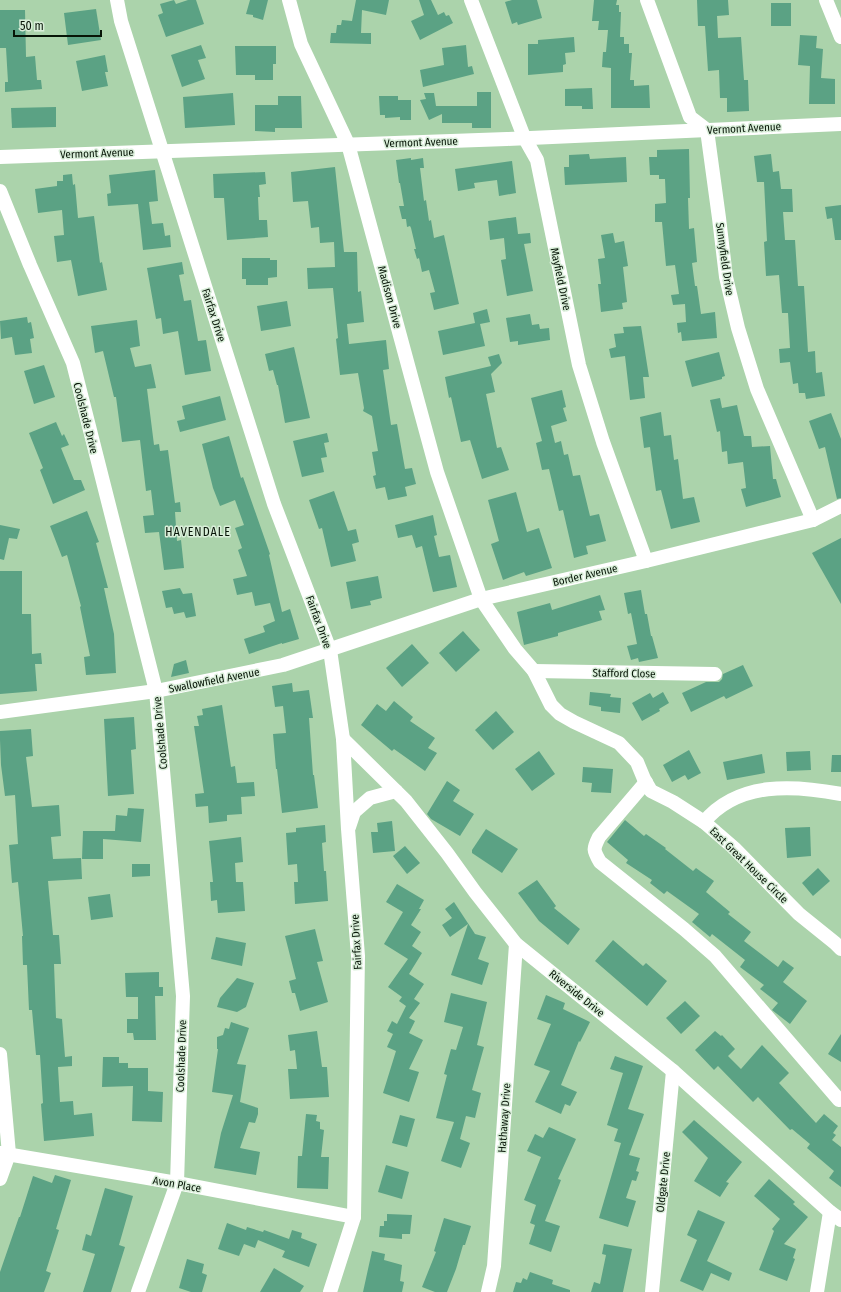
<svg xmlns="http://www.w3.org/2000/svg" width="841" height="1292" font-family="'Fira Sans Condensed',sans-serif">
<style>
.building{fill:#5ba284}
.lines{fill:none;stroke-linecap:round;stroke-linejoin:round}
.minor{stroke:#fff;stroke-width:14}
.labels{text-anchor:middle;stroke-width:3;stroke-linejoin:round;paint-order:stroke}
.street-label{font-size:11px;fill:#071507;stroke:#d9eed9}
.neighbourhood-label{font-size:12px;letter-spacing:1px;fill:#071507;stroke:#d9eed9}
</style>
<rect width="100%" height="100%" fill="#abd3ab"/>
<!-- building -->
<g class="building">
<polygon points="174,0 176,4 188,0 196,0 204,24 166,37 158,15 163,13 160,4"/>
<polygon points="250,0 268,0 263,20 253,17 253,15 246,14"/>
<polygon points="356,0 389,0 386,15 362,10 361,33 371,33 371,44 330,43 331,33 336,33 337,25 341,25 342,20 352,21"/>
<polygon points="419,0 431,0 438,15 444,12 446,16 449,15 453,23 420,40 411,21 424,15"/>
<polygon points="512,0 537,0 542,18 518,25 517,22 512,24 505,2"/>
<polygon points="594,0 617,0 616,5 619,5 619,12 621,12 620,37 624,37 624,44 629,44 629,53 632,53 630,80 634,80 634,86 649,85 650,108 611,108 611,68 602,67 603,52 606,52 608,30 598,30 599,21 592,21"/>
<polygon points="697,0 728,0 729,15 717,16 718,38 741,37 744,80 748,80 749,111 727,112 727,98 720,98 719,70 708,71 705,26 698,26"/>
<rect x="771" y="3" width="20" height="23"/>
<polygon points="96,9 101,40 68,45 64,13"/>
<polygon points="0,10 25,10 26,57 35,56 37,80 41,80 42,89 5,92 5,82 8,82 6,48 0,48"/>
<polygon points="800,35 817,36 816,48 823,49 821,78 835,79 835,104 809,104 810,66 798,65"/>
<polygon points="574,37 575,52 565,53 566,64 563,65 563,72 528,75 528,44 538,44 538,40"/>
<polygon points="201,45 206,58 198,60 205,79 182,87 171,55"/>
<polygon points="466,45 468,67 472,66 474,74 423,87 420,70 444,65 442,48"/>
<polygon points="235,46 276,46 276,64 273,64 273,80 255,80 255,75 236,75"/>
<polygon points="105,55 108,72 105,72 108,86 82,91 76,61"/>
<polygon points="592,88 593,109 582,109 582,106 565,106 565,89"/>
<polygon points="477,92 491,92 491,128 472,128 472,123 442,123 442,114 429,120 420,100 426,99 424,93 434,93 436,106 477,106"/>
<polygon points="233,93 235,125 185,128 183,97"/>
<polygon points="278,96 301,96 302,128 275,128 275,132 255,131 255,105 278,105"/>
<polygon points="379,96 398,96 398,100 411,100 411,120 400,120 400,117 385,118 385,115 380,115"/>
<polygon points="56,107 56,127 12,128 11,108"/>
<polygon points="689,149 690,198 688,198 689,229 694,228 697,262 692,263 695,286 697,286 701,314 715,312 717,338 682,341 681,332 678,333 677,323 686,322 685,304 673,305 671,295 679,294 675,265 666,266 662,222 655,222 655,204 666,203 665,179 659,179 659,175 650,175 649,157 657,157 657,150"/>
<polygon points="589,154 590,159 626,157 627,182 565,185 564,167 569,167 569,155"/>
<polygon points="771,154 773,172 779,171 781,189 792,189 793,212 783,212 785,240 795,240 798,286 804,286 808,352 815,351 816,373 822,372 825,396 806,399 805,393 799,393 798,383 793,384 790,362 780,363 779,349 790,348 788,313 782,313 779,275 766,276 764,242 767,241 764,182 757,182 754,156"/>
<polygon points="411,158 411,160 423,158 424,168 420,168 424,201 426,200 429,221 431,220 434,238 444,235 459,304 434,310 430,293 435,292 429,270 422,272 419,258 417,259 414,249 416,249 411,228 410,226 407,227 406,219 402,219 399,206 404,206 400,183 399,183 396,160"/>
<polygon points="512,161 516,193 499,196 497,180 474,183 475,188 458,191 455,169"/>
<polygon points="335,167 344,252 357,252 358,292 361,291 364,322 347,324 349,344 386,340 389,369 383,370 391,425 397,424 405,469 412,468 416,484 405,487 407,496 388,500 385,487 376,489 373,476 376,475 372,452 378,451 372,416 363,411 364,408 358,373 340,375 336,339 338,338 333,288 308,289 307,268 335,267 334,242 320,243 319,227 311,228 308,201 293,202 291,172"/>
<polygon points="155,170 158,201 149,202 152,224 163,223 165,236 170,235 171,247 143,250 138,204 108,206 107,194 111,193 109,175"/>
<polygon points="265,172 266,184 259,185 260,197 258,197 259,220 267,220 268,237 227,240 224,198 214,198 213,174"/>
<polygon points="72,174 73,185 75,184 78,218 94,216 100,263 102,262 107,290 78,296 71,260 57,262 54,236 64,235 62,210 38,213 35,189 57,186 57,181 63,181 63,175"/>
<polygon points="841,205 841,240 835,240 832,218 827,219 825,207"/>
<polygon points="516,217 518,234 530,233 531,243 524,244 533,291 507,296 501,260 506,259 504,238 490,240 488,221"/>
<polygon points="613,233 615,243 624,241 628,266 623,267 627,302 622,303 623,309 601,312 598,284 601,284 598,259 605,258 601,235"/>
<polygon points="242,258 270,258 270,260 277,260 277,277 268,278 268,285 246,285 246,279 242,279"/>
<polygon points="182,262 184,274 179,275 184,301 191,300 198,341 206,340 211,371 185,375 178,331 163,334 161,318 156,319 147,268"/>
<polygon points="287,301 291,326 261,331 257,306"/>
<polygon points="487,309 490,322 480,324 485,346 443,355 438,331 475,323 473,313"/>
<polygon points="530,314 532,325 539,324 540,329 549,328 550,340 518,345 518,341 510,342 506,318"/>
<polygon points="27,317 28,323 31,322 34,338 30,339 32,353 15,355 12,337 1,339 0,321"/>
<polygon points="137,320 140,346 130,348 135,367 151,364 156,388 147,389 154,445 159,444 160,451 168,450 175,503 180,502 181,512 175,512 177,541 181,540 184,568 164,570 159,532 145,533 143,516 154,515 151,490 146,491 140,440 122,442 116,397 114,397 103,351 95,353 91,326"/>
<polygon points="641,326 649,377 643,377 645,398 630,400 625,356 611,358 609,349 616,347 614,334 624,333 623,327"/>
<polygon points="294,347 310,418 285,423 278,385 277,385 273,370 269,371 265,354"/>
<polygon points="719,352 725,376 722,377 722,379 692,387 685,361"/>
<polygon points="499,354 502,363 491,374 495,392 486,394 497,448 501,447 509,470 482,479 470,440 461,442 451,397 449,398 445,377 491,366 488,357"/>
<polygon points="44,365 55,397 34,404 24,371"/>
<polygon points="562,390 566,407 563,408 567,421 551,426 555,443 561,441 564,455 568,454 573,476 580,475 590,516 599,514 606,541 586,546 588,554 574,558 563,510 559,511 549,469 542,470 536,443 542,441 531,398"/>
<polygon points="220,396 226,420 180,432 177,421 185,419 182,406"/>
<polygon points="720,398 722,408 737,405 744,436 751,436 752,447 770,446 773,479 776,479 781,497 746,507 741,489 746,488 743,462 728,464 727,451 722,452 720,431 717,432 710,400"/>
<polygon points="661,412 664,436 671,435 674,460 678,459 683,499 694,497 700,522 671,529 661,490 656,491 650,447 644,448 640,417"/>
<polygon points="831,413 841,439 841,498 837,499 825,447 819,449 809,421"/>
<polygon points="56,422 62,436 64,434 69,445 61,448 74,480 81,480 85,490 53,504 40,470 43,468 29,433"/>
<polygon points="327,433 329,442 324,443 327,457 321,458 324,472 302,477 293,441"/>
<polygon points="229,436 241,478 243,477 270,554 269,555 282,612 290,609 299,639 282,644 282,643 249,654 244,639 265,632 263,626 275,621 270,603 255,606 252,592 237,595 233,579 247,576 238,550 242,548 235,528 244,525 235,500 220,506 213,488 202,444"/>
<polygon points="334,491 348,531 356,529 359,542 352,544 356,561 331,567 322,528 319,529 309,500"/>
<polygon points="516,492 527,532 539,528 552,568 526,576 524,572 503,580 491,544 499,541 488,500"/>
<polygon points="87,511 99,542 96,543 108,588 104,588 114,634 116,673 86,675 84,657 90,656 80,607 81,606 67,555 62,557 50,526"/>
<polygon points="433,515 437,535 434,536 439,557 450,555 457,587 433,592 422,546 416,548 412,535 398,538 395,525"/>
<polygon points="0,525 20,529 17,539 9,538 4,560 0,559"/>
<polygon points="841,538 841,604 812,553"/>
<polygon points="0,571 22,571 22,614 31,614 32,654 41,653 42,664 35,664 37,691 0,694"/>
<polygon points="378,576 382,598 370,601 371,605 351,609 346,582"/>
<polygon points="180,588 183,594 192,593 196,616 186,618 184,612 174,614 172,607 166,608 162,591"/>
<polygon points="641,590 645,614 647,614 651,636 652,636 658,658 639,662 638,658 631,660 627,646 637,644 631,613 628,614 624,593"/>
<polygon points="600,595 605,610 599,611 602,620 558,633 558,636 524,645 517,612 550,603 552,610"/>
<polygon points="463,631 480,650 456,672 439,653"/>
<polygon points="412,644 429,663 402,687 386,668"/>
<polygon points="186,660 189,673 171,677 174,664"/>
<polygon points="743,665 753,686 726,699 724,696 691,712 682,693 706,682 719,682 722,679 723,674"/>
<polygon points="292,683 293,692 309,690 313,718 309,718 313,775 314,775 318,808 282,813 277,769 276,769 273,734 286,733 283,706 275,707 272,686"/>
<polygon points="590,692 611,694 610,697 621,698 620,713 601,711 601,707 589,705"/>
<polygon points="663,692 669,703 659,709 660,711 642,721 632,703 650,693 653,698"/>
<polygon points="394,701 413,717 410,721 435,738 428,748 437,753 425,771 394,749 392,751 361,725 377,704 386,711"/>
<polygon points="222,705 231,767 235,766 237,783 254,782 255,796 241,797 242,814 227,815 227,821 209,823 208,806 196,807 195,794 204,793 194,726 199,726 197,716 203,715 202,709"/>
<polygon points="496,711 514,732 493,750 475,730"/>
<polygon points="134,717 136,749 131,750 134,794 108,796 104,719"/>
<polygon points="31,729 33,756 26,757 32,807 59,805 61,836 51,837 53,859 81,858 82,879 48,881 53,935 59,935 61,964 54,964 56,1018 62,1019 65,1057 72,1056 72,1066 58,1067 60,1102 73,1101 74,1115 92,1113 94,1136 44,1141 41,1104 43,1103 40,1055 36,1055 32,1010 29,1010 27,965 23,965 22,936 23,936 18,882 12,883 9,845 18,844 15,795 5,796 1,765 0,740 0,731"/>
<polygon points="689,750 701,773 688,780 685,775 672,782 663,765"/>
<polygon points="539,751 555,774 532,791 515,769"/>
<polygon points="810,751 811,770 787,771 786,752"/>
<polygon points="762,754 765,773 727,780 723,762"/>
<polygon points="832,755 841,755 841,772 831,772"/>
<polygon points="583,767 613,769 611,793 591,792 592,783 582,782"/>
<polygon points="447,781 460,790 453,801 474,814 460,836 431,819 427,814"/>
<polygon points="128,808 144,809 141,842 103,839 103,859 82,859 83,831 115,831 116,815 127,816"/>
<polygon points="625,820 644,836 646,834 666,848 665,849 693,871 696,868 714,881 706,892 730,912 728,914 751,932 744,941 778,967 783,960 794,968 783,982 807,1001 790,1024 772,1010 778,1003 760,989 764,985 740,967 745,960 712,934 710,937 692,922 699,914 667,891 664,894 650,883 652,880 626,863 628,860 607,842"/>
<polygon points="392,821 395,851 373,853 371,832 378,832 377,823"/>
<polygon points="325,825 326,842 322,843 324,871 326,871 328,901 295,904 294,882 298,882 297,864 288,865 286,833 296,832 296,828"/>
<polygon points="810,827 811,856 787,858 785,828"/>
<polygon points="486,829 518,849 502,873 472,853 472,850"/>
<polygon points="241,837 243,862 235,863 236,882 243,882 245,911 218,913 217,900 211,901 210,882 213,882 209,841"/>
<polygon points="405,846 420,863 407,874 393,856"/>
<polygon points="132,864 150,864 150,876 132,877"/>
<polygon points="818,868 830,881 813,896 802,883"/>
<polygon points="537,880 556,906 554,908 580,929 568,945 539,921 518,893"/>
<polygon points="397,884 424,900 419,909 421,909 411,925 421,932 412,946 422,953 409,974 424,984 414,999 420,1003 409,1018 415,1021 409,1033 423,1040 409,1069 419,1072 409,1102 383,1093 396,1051 387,1047 393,1034 387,1031 392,1021 397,1024 406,1006 399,1001 402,997 388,987 408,959 384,944 403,912 386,902"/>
<polygon points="110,894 113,917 91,920 88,897"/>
<polygon points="454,902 475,934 486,937 478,959 489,963 482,985 451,975 468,924 450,937 442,925 452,918 445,909"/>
<polygon points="315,929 323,961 317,962 328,1002 300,1011 295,993 292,993 289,981 296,979 285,936"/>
<polygon points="216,937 246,943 242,966 211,959"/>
<polygon points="613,940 643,966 646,963 667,981 647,1006 595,961"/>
<polygon points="159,972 159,987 163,987 163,996 155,996 156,1040 134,1040 133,1033 127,1033 127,1019 138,1019 138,997 126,997 125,973"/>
<polygon points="237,978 254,983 246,1007 237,1012 217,1007 220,998"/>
<polygon points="451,993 487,1002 477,1045 484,1047 472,1090 481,1093 475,1118 466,1116 460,1139 470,1143 461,1168 441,1161 454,1122 436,1118 447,1075 444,1074 451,1049 456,1050 463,1027 444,1022"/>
<polygon points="546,995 565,1003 563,1009 590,1022 580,1042 579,1041 561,1085 577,1092 570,1106 565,1104 561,1114 535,1102 550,1071 534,1065 551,1024 537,1019"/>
<polygon points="685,1001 700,1016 681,1034 666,1018"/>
<polygon points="231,1022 249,1028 237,1064 246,1065 240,1102 258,1108 258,1114 255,1123 249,1122 240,1148 260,1152 256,1175 214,1168 221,1133 233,1095 212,1092 218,1049 217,1049 217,1037 223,1035 225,1028 229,1029"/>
<polygon points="317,1031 322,1067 327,1067 329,1097 290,1099 288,1069 297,1069 295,1050 290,1051 288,1035"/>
<polygon points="715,1031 721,1036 722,1035 735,1049 728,1056 741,1069 762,1045 789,1073 779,1083 816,1123 824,1114 838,1126 833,1133 836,1135 832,1140 841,1147 841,1187 829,1178 834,1171 807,1148 810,1144 792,1129 790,1130 758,1097 753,1102 718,1066 714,1070 695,1050"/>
<polygon points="841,1034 841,1062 828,1054"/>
<polygon points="615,1056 643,1066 628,1109 644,1114 629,1155 640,1158 636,1171 639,1172 636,1181 632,1180 626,1198 636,1201 628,1227 599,1218 621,1143 614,1141 618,1129 607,1125 623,1073 610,1069"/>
<polygon points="103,1057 119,1057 119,1063 128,1063 128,1068 148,1068 148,1091 163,1092 162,1122 132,1121 133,1086 102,1087"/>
<polygon points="306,1114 317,1115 316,1121 320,1122 320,1129 324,1130 321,1157 329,1157 328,1189 297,1188 298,1156 302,1156"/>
<polygon points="400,1115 415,1119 407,1147 392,1143"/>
<polygon points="694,1120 742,1162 726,1182 729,1183 720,1197 694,1181 708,1158 682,1132"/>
<polygon points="549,1127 576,1139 558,1179 561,1180 545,1221 560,1226 551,1252 529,1244 535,1225 530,1223 536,1205 524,1200 541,1157 527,1151 535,1134 543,1138"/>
<polygon points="386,1165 409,1172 402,1199 378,1192"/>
<polygon points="55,1175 71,1180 56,1229 59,1230 46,1271 51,1273 44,1292 0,1292 0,1272 19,1217 20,1217 33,1176 52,1183"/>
<polygon points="769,1179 795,1202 793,1204 808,1217 784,1244 796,1249 793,1258 795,1259 787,1281 759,1270 774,1231 772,1229 780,1219 754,1196"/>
<polygon points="105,1188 133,1196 119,1245 125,1247 111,1292 83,1292 95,1254 82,1250 86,1234 91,1236"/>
<polygon points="698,1210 725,1222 707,1261 732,1273 729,1281 711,1273 703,1291 680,1281 697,1240 687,1235"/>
<polygon points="387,1214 412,1215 410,1234 402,1234 402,1239 379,1237 380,1226 384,1226 384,1221 387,1221"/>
<polygon points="444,1218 471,1226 465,1245 463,1245 456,1269 447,1292 435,1292 422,1287 436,1252 434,1251"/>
<polygon points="227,1223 246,1230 247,1227 263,1232 264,1230 289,1239 292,1230 302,1233 301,1238 317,1244 309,1267 282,1257 285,1251 258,1240 255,1248 244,1244 239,1256 218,1249"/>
<polygon points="604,1244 632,1249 623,1292 591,1292 594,1282 600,1284 606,1255 602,1254"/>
<polygon points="372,1251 385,1254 384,1260 402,1265 400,1281 404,1282 402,1292 363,1292"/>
<polygon points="187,1259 204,1264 202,1273 207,1275 202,1292 191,1292 179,1288"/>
<polygon points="274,1268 304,1286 300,1292 260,1292"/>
<polygon points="530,1272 553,1280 552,1284 570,1290 570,1292 513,1292 516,1282 521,1283 523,1278 527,1280"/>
</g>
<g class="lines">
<!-- minor -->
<g class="minor">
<polyline points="117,0 121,21 274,504 330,650 343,739 348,829 358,956 354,1217 330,1292"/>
<polyline points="289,0 301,44 348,144 437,472 481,599 515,649 534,671 551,705 560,714 574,722 619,743 637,762 644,779 651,791 673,802 704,822 734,848 799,914 835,943 841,949"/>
<polyline points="471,0 524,137 537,160 579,365 603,442 646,561"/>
<polyline points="647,0 690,117 707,130 719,218 726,277 738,328 757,389 813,520"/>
<polyline points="826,0 841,37"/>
<polyline points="0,157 507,139 841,124"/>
<polyline points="0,191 30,265 73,363 156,691 183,996 177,1183 138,1292"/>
<polyline points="534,671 715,674"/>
<polyline points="0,712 156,691 283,665 481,599 646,561 813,520 841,506"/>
<polyline points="343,739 406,801 447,853 475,892 516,944 673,1071 830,1212 841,1220"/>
<path d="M646 782 599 837C593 849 593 850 600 862L684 929 715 956 839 1100"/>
<path d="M704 822C738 781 794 785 841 794"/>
<polyline points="349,827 354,812 370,798 396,791"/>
<polyline points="0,1054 9,1154 0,1179"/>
<polyline points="0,1153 177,1183 354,1217"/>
<polyline points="488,1292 494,1266 516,944"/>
<polyline points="652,1292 673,1071"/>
<polyline points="817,1292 830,1212"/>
</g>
</g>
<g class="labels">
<!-- street labels -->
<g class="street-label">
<text transform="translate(744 128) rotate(-3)" y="4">Vermont Avenue</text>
<text transform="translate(421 142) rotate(-2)" y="4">Vermont Avenue</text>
<text transform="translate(97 153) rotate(-2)" y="4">Vermont Avenue</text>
<text transform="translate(725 259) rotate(82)" y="4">Sunnyfield Drive</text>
<text transform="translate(561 279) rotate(78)" y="4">Mayfield Drive</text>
<text transform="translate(390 297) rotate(75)" y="4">Madison Drive</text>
<text transform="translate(214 315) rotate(72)" y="4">Fairfax Drive</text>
<text transform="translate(86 418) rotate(76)" y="4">Coolshade Drive</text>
<text transform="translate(585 575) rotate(-13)" y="4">Border Avenue</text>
<text transform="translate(319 622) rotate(70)" y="4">Fairfax Drive</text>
<text transform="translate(624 673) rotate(1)" y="4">Stafford Close</text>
<text transform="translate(214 680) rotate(-11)" y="4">Swallowfield Avenue</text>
<text transform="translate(160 733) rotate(-95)" y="4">Coolshade Drive</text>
<text transform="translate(749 865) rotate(44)" y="4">East Great House Circle</text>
<text transform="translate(356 942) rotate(-93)" y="4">Fairfax Drive</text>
<text transform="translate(577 993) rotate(39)" y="4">Riverside Drive</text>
<text transform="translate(181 1056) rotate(-88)" y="4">Coolshade Drive</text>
<text transform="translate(504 1118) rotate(-86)" y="4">Hathaway Drive</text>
<text transform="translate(663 1182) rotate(-84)" y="4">Oldgate Drive</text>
<text transform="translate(177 1184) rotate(10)" y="4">Avon Place</text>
</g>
<!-- neighbourhood labels -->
<g class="neighbourhood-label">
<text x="198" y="536">HAVENDALE</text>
</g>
</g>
<!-- scale -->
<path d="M14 30v6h87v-6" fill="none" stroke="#071507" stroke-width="2"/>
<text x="20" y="30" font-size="12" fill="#071507" stroke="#d9eed9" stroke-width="3" paint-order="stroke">50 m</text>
</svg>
